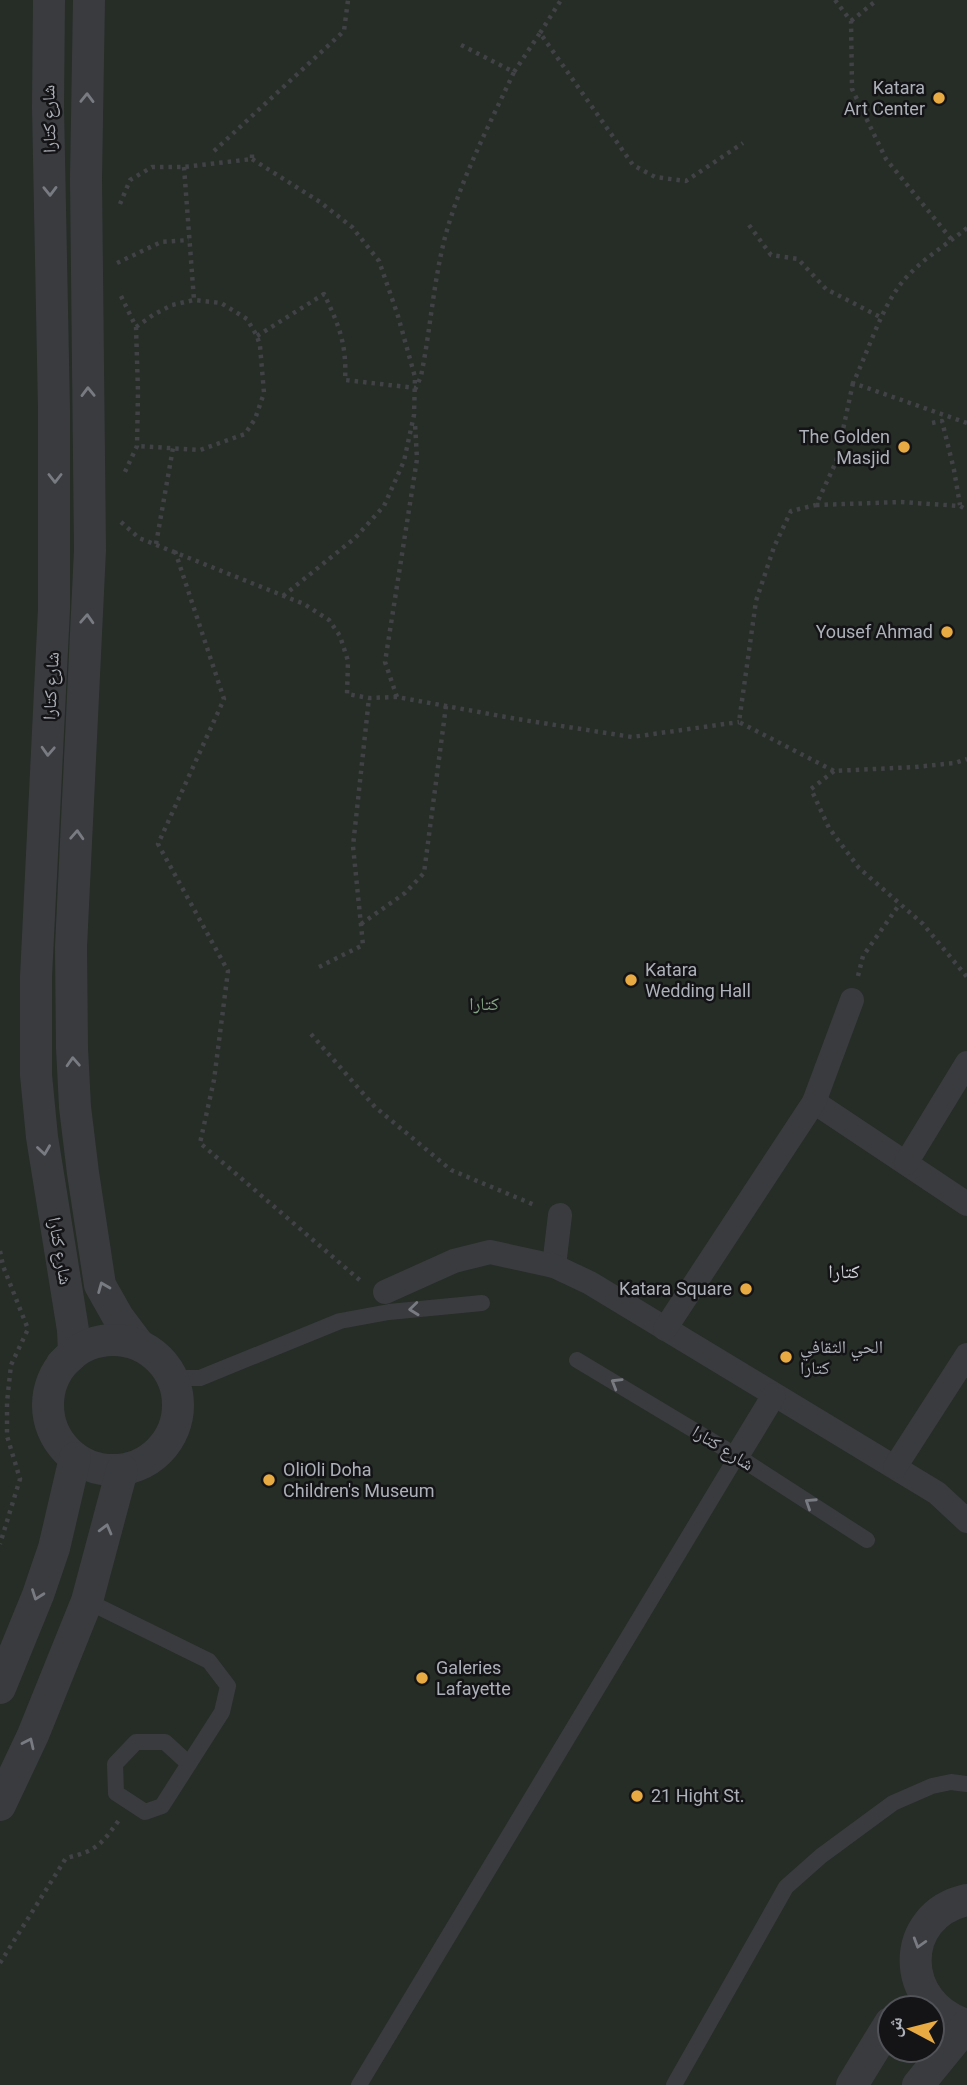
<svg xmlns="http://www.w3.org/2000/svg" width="967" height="2085" font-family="Roboto,'Noto Naskh Arabic',sans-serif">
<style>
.green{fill:#252d26;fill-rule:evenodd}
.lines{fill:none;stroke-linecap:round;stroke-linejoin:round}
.path{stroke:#404246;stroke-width:4.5;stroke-dasharray:3.5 5;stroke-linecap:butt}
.service{stroke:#3a3b3f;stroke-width:16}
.pedestrian{stroke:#3a3b3f;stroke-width:24}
.minor{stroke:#3a3b3f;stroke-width:32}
.oneway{stroke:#797b82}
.poi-dot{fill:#e8aa43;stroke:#141416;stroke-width:2.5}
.labels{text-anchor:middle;stroke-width:5;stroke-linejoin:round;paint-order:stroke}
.poi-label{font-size:18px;fill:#acb0b9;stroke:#141416;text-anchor:start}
.street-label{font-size:18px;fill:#acb0b9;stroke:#141416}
.park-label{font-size:18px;fill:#84a385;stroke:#141416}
.neighbourhood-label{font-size:19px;fill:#cdcfd6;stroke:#141416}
</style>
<rect width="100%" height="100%" fill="#19191b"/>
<!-- green -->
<path class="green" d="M0 0H967V2085H0ZM890 2008H932V2050H890Z"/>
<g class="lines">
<!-- path -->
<g class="path">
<polyline points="835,0 851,21 852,89 886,159 952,240"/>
<polyline points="851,21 877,0"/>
<polyline points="540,33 561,0"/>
<polyline points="461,45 514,72 540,33 633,165 655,177 686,181 743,143"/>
<polyline points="214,151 344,31 348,0"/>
<polyline points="252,159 320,202 352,227 379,261 398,316 415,377 414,415 404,461 384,506 355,538 283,596"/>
<polyline points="184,167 194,300"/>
<polyline points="120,204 130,180 152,167 184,167 252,159 252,152"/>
<polyline points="749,225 771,255 798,259 826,289 882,318"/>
<path d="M967 228C946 245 921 260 904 280 882 305 868 352 853 383L967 423"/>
<polyline points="117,263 161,242 189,240"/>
<polyline points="121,296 136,327 138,392 137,446 123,476"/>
<polyline points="136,327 153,315 172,305 194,300 221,303 247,319 257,336 260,346 264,393 255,419 245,434 200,450 137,446"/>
<path d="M257 336 324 294C339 325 347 345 345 380L416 388 421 376C432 323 434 266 452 214 468 165 492 119 514 72"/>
<polyline points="853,383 836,462 816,505 791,511 774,547 756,601 739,722 834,771 915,767 955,763 967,759"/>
<polyline points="932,423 942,421 954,470 960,505"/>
<polyline points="816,505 901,502 960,506 967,510"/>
<polyline points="121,522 139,538 304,604 329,620 340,636 348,661 347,694 369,698 397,697 517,719 632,737 739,722"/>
<polyline points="156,544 173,448"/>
<polyline points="175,551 224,699 158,844 228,971 214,1080 200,1143 362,1282"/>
<polyline points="397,697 385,662 417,459 415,423"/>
<polyline points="834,771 811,789 829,828 859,868 923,924 967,977"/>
<polyline points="361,924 405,893 424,873 446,706"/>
<polyline points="319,967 363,945 353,846 369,698"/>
<polyline points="858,976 863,956 899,905"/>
<polyline points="311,1034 375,1107 451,1170 537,1206"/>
<polyline points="0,1251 3,1266 28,1329 11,1365 7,1402 7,1436 20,1479 0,1544"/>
<path d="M0 1963 66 1858C96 1851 101 1845 119 1820"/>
</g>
<!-- service -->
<g class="service">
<polyline points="577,1360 737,1456 867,1540"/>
<polyline points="173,1378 200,1378 340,1321 389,1312 482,1303"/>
<polyline points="87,1601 209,1661 228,1686 222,1712 162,1806 145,1812 116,1793 115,1764 136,1742 165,1742 189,1764"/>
<polyline points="359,2085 737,1456"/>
<polyline points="674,2085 786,1887 821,1856 893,1803 932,1786 951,1782 967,1784"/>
</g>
<!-- pedestrian -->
<g class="pedestrian">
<polyline points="814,1102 967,1204"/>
<polyline points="906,1163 967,1063"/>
<polyline points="554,1266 560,1215"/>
<polyline points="385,1292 454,1261 490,1252 554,1266 590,1283 937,1493 967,1521"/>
<polyline points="665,1329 814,1102 852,1000"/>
<polyline points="737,1456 774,1395"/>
<polyline points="895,1467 967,1355"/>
</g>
<!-- minor -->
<g class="minor">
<polyline points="49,0 48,107 54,410 54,609 36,977 36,1075 42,1137 73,1330 74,1353 62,1364"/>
<polyline points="89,0 86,179 90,550 71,947 72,1048 75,1107 83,1173 100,1285 118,1317 139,1345"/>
<circle cx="113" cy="1405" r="65"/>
<polyline points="0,1688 38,1595 54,1548 75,1458"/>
<polyline points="0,1805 33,1735 87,1601 122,1470"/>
<path d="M967 1900C898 1915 899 2005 967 2025"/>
<polyline points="852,2085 890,2023"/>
<polyline points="918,2085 967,2025"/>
</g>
</g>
<!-- one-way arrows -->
<defs><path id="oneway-chevron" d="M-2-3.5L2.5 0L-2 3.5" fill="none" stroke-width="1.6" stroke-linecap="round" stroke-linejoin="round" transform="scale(1.75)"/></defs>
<g class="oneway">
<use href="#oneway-chevron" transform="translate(87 98) rotate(-89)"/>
<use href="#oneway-chevron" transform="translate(50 191) rotate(89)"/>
<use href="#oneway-chevron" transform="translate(88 392) rotate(-91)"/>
<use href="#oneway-chevron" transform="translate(55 478) rotate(90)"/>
<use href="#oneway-chevron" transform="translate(87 619) rotate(-87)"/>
<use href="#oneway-chevron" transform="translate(48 751) rotate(93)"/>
<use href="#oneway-chevron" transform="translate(77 835) rotate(-87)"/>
<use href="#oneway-chevron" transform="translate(73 1062) rotate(-93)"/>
<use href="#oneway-chevron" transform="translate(44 1150) rotate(82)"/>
<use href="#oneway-chevron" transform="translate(103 1287) rotate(-112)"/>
<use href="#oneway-chevron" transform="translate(414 1309) rotate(174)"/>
<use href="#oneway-chevron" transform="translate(616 1383) rotate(-149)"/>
<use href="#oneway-chevron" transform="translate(810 1503) rotate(-147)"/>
<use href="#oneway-chevron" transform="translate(106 1529) rotate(-75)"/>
<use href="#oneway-chevron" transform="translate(37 1595) rotate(110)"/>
<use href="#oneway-chevron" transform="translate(29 1743) rotate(-65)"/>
<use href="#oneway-chevron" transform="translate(919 1943) rotate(107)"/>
</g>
<!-- markers -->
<g class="poi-dot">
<circle cx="939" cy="98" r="7"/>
<circle cx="904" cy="447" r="7"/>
<circle cx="947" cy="632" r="7"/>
<circle cx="631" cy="980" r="7"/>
<circle cx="746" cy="1289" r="7"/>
<circle cx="786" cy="1357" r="7"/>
<circle cx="269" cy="1480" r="7"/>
<circle cx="422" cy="1678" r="7"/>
<circle cx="637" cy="1796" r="7"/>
</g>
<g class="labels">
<!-- poi labels -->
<g class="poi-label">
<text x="925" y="94" text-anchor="end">Katara<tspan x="925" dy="21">Art Center</tspan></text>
<text x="890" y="443" text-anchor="end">The Golden<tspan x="890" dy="21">Masjid</tspan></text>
<text x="933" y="638" text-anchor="end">Yousef Ahmad</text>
<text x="645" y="976">Katara<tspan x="645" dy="21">Wedding Hall</tspan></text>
<text x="732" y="1295" text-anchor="end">Katara Square</text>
<text x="800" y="1353">الحي الثقافي<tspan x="800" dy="21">كتارا</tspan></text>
<text x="283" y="1476">OliOli Doha<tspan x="283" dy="21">Children's Museum</tspan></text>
<text x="436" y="1674">Galeries<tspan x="436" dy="21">Lafayette</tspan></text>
<text x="651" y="1802">21 Hight St.</text>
</g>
<!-- street labels -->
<g class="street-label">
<text transform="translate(49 119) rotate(-91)" y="6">شارع كتارا</text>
<text transform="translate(51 686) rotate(-87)" y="6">شارع كتارا</text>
<text transform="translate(60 1251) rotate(80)" y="6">شارع كتارا</text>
<text transform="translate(723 1448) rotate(32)" y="6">شارع كتارا</text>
</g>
<!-- park labels -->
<g class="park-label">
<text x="484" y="1010">كتارا</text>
</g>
<!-- neighbourhood labels -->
<g class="neighbourhood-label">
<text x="844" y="1278">كتارا</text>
</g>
</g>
<!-- north arrow -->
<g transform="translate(911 2029) rotate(277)"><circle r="33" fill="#141416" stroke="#515257" stroke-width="2"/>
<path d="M0-5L12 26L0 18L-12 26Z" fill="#e8aa43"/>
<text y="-10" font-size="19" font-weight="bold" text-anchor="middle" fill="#acb0b9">ش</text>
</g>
</svg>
